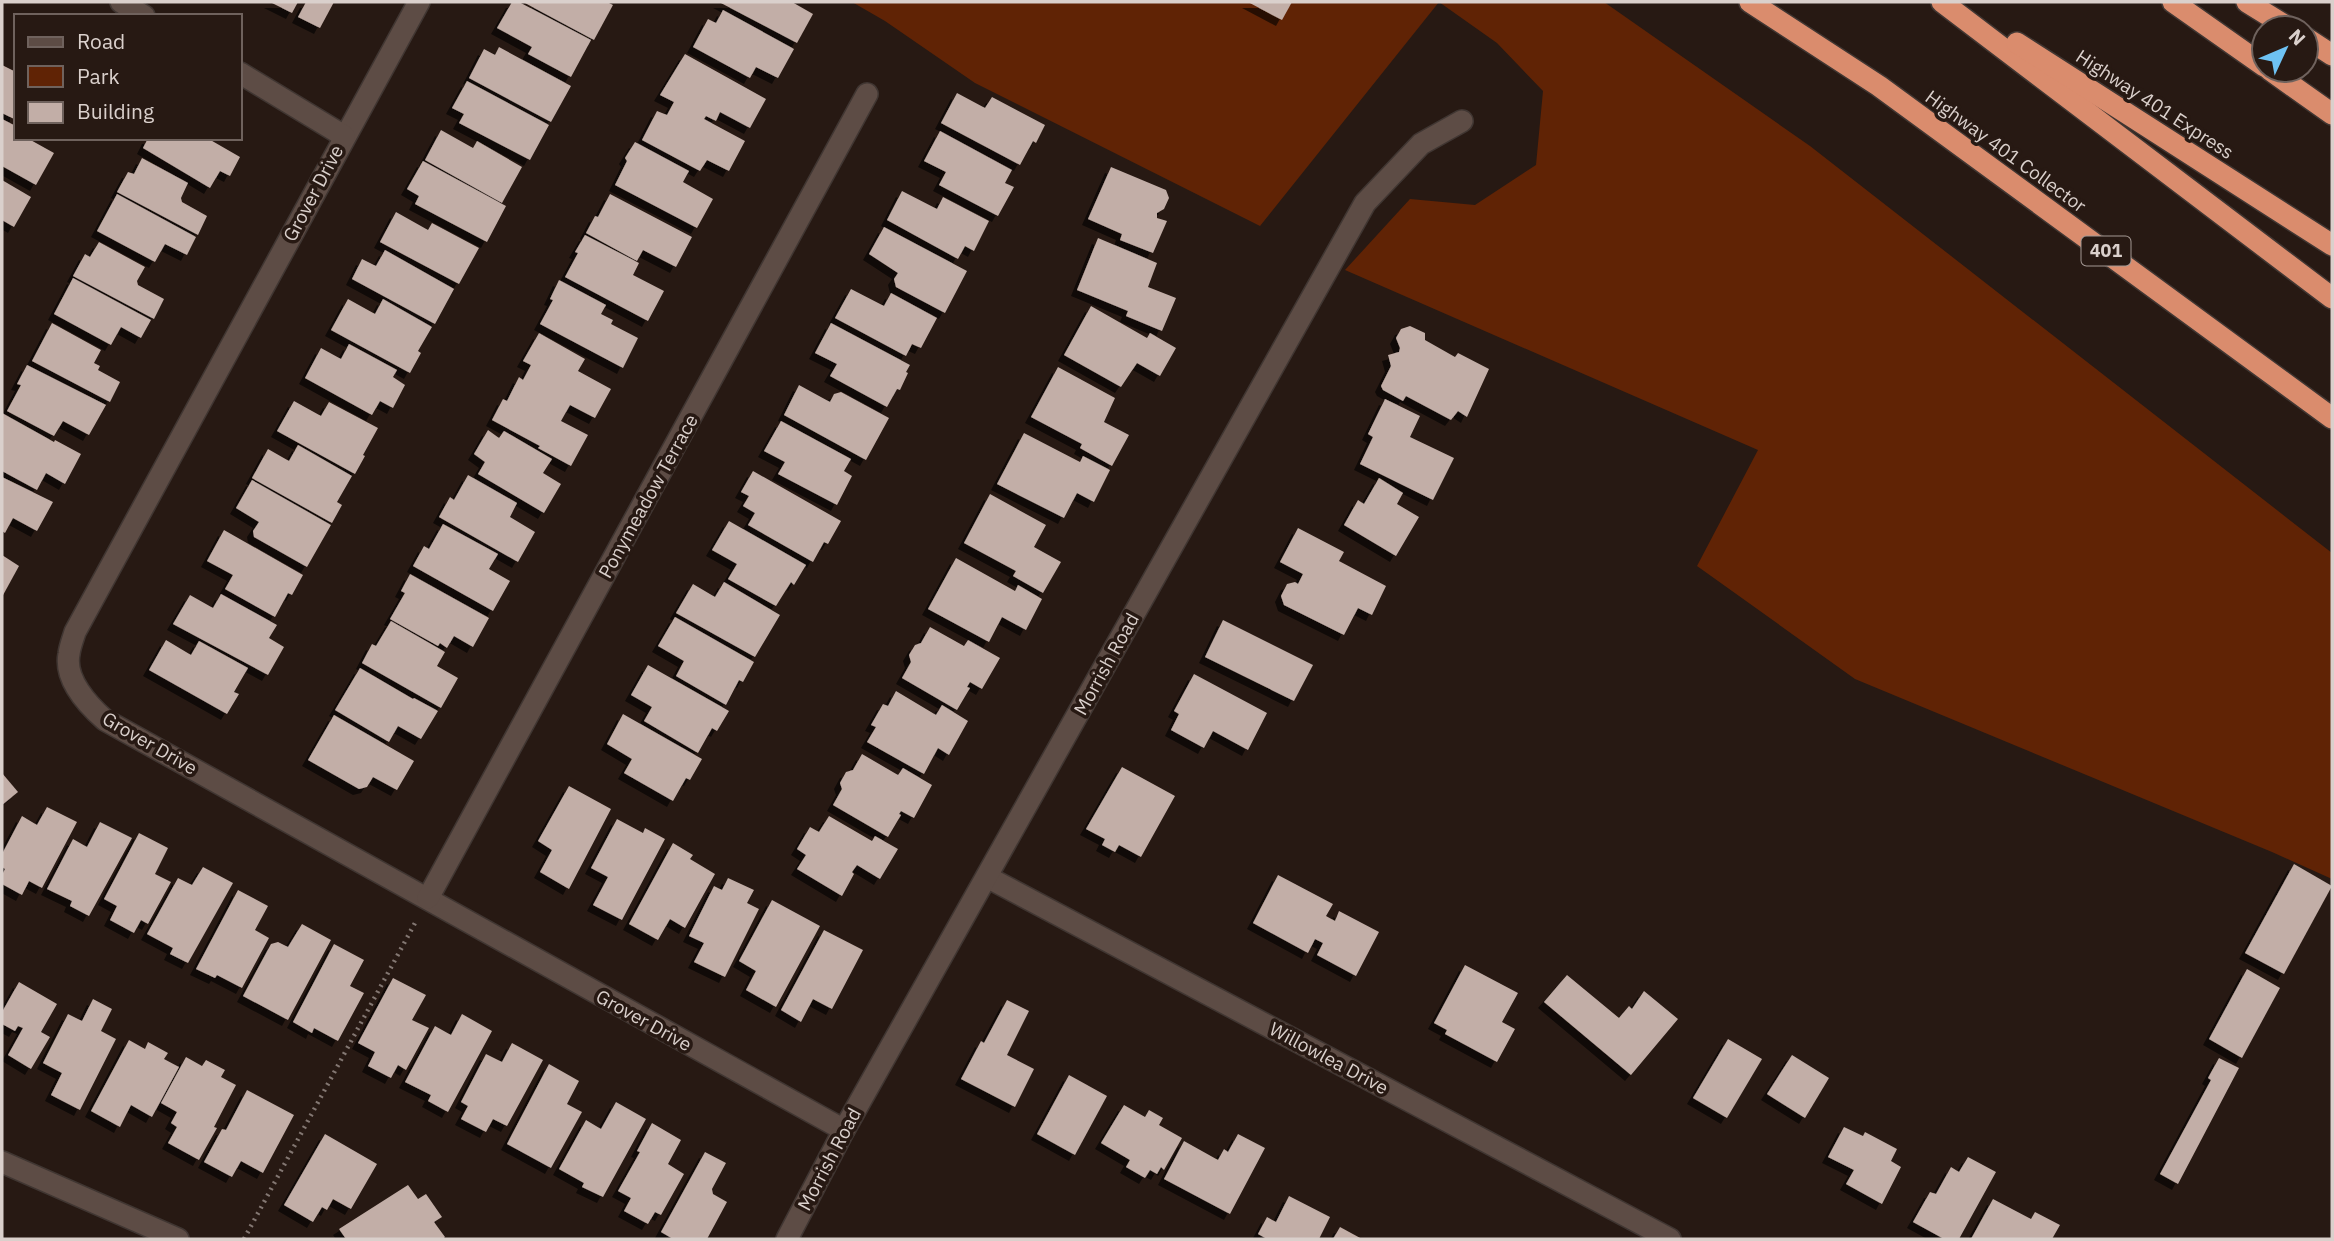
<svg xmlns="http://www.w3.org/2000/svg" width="2334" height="1241" font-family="'IBM Plex Sans',sans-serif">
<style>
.green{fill:#602305}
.building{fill:#c2aea7;filter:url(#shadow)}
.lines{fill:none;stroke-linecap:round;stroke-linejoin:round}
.street-casing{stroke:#403632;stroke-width:24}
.highway-casing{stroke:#403632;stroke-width:24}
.path{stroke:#837772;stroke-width:4.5;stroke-dasharray:2 5;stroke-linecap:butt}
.street{stroke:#5d4c45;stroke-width:21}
.highway{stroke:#da8c6d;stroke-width:21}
.labels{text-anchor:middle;stroke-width:7;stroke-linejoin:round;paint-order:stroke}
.shield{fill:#271913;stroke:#a49994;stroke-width:2}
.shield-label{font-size:18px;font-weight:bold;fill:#dad0cc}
.street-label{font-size:19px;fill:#dad0cc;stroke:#271913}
</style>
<defs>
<filter id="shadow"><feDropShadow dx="-6" dy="6" stdDeviation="0" flood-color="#0009"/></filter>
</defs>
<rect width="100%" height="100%" fill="#271913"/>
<!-- green -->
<polygon class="green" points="852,2 1604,2 1810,146 2332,553 2332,879 2272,852 1855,679 1697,566 1758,450 1345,270 1410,199 1475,205 1536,165 1543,91 1497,43 1439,2 1260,226 975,83 885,21"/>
<!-- building -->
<g class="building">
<polygon points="270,2 298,2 292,13"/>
<polygon points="306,2 334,2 320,28 298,17"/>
<polygon points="512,2 519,2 591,40 571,77 528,54 532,47 497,28"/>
<polygon points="523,2 607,2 613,5 594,40"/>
<polygon points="719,2 792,2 813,14 797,43"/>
<polygon points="1248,2 1292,2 1282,20"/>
<polygon points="723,10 794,49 778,78 756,67 750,78 693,47 708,19 716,23"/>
<polygon points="499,47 571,86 551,122 469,78 484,49 495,55"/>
<polygon points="685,54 766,99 750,128 720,112 716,121 706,116 704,119 745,141 729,171 707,160 700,171 642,140 657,111 667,115 674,102 660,95"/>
<polygon points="2,65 16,72 16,120 2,113"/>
<polygon points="467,81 549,125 530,160 459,123 464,114 452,108"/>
<polygon points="957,93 985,108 992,97 1045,125 1036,143 1033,141 1020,165 941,123"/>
<polygon points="2,119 16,126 16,138 27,138 54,153 36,185 2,166"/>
<polygon points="441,130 473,148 477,141 522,167 502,203 425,160"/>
<polygon points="940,131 1012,170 1005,183 1014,187 998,216 939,185 946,172 924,161"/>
<polygon points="148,138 207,138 240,157 230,176 220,171 210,188 143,148"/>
<polygon points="635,142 689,171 683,182 713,199 697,228 615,185 627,161 625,158"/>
<polygon points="142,158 188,183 181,198 182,202 207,216 198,235 117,192 128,172 134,174"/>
<polygon points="423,161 506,206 487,242 415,204 419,196 407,189"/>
<polygon points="1111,167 1166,190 1169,198 1164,209 1157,213 1157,218 1167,221 1153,253 1120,240 1122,234 1088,219"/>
<polygon points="2,180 31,197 14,227 2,220"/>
<polygon points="902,191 937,209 943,197 989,221 974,251 965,246 958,259 887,220"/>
<polygon points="117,194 196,237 187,255 165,244 155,262 97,231"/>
<polygon points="610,194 692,237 676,267 643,250 637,261 586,233 595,216 598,217"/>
<polygon points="396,212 428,230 432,223 479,248 459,284 380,242"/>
<polygon points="884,227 967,271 945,313 896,287 894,279 898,273 869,254"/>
<polygon points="585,235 639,263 633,275 664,291 648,321 565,277 578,253 575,252"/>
<polygon points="1098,238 1157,263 1148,287 1176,298 1162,331 1126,316 1128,311 1077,290"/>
<polygon points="99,242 145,267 137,281 138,285 164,299 154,319 73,276 85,254 90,257"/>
<polygon points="385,250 454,289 435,324 352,279 362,259 376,266"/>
<polygon points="73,278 151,320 141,338 121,327 111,345 54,314"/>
<polygon points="559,280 606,305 601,314 613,320 611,324 638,338 623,368 540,324 553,300 550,299"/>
<polygon points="851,289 884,306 891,293 937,318 921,348 912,344 906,356 835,318"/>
<polygon points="348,299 375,314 383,299 432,327 418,351 421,353 410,373 331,330"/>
<polygon points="1091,306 1147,338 1150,333 1176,348 1160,376 1137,363 1121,387 1064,355"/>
<polygon points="52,323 101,350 94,363 100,366 98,370 120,382 110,402 32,361"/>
<polygon points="831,323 910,365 906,372 908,373 900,390 897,389 887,407 830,376 837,364 815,353"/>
<polygon points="1410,326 1425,333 1425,340 1455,357 1458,353 1489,369 1467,417 1458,411 1451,420 1406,396 1403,401 1383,390 1381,386 1391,366 1388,355 1399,352 1400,348 1396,338 1401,329"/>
<polygon points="539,333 585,359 578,371 611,389 595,418 570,405 561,421 588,435 571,466 538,448 540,446 492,420 503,399 507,401 519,377 523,380 531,365 523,361"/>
<polygon points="349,344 397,370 393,377 405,385 393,408 380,401 372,415 305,378 321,348 341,359"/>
<polygon points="27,365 106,405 89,435 63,421 54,436 7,411 21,385 17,384"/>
<polygon points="1058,367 1115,398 1104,422 1129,435 1112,466 1080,448 1082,444 1031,417"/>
<polygon points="799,385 830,402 834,394 841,392 889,418 866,460 784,415"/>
<polygon points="1385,399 1420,416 1410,437 1454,458 1433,500 1360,464 1373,437 1368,434"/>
<polygon points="294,401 321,416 329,402 378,428 363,455 365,456 355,474 277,431"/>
<polygon points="2,413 54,442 55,440 81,454 65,484 46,473 37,490 2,471"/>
<polygon points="781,421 851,459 844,471 852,476 837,505 778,474 785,462 764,451"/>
<polygon points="488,430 499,438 504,431 552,459 543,473 561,484 544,513 478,474 485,462 474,454"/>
<polygon points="1024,433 1080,462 1083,456 1110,470 1094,502 1077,493 1064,518 997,484"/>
<polygon points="298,445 352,476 337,502 342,505 332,523 252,478 268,449 289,461"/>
<polygon points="753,471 841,521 828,544 824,542 813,562 748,525 755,513 743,506 749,496 741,492"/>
<polygon points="468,475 517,503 510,517 535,532 518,562 439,517 450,497 454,500"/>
<polygon points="2,477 53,502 37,531 13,518 5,533 2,531"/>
<polygon points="1379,478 1403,493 1397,504 1419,517 1396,556 1344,525 1358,500 1364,504"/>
<polygon points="252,480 331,525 307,567 254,537 253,531 259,522 236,508"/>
<polygon points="990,494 1046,525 1034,547 1061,562 1043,593 1013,576 1016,571 964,543"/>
<polygon points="729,521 806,565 794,585 791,582 776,606 728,579 737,564 712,550"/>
<polygon points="443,524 498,554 489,569 510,581 493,611 413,566 424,546 429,549"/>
<polygon points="1298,528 1344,552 1339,561 1386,586 1372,615 1358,608 1344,635 1284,605 1281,596 1287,584 1295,582 1298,584 1303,574 1280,562"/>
<polygon points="224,530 303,575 292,595 288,593 275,617 225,589 233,575 207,561"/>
<polygon points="2,555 19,566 2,597"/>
<polygon points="956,558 1015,591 1018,585 1042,599 1026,630 1002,617 989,642 928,609"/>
<polygon points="410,574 489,618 473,647 454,636 447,648 440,643 438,646 390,619 405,593 401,591"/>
<polygon points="724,582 780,615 755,657 676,613 693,584 715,597"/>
<polygon points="221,594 277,625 269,638 284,647 268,675 173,624 190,595 213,608"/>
<polygon points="675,617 754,662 743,682 739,680 726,705 676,676 684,661 658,646"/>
<polygon points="1223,620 1313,665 1294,701 1205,657"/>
<polygon points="391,621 445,652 437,666 458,678 441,708 362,663 372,644 376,646"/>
<polygon points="930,627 964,646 968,640 1000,658 982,689 970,682 967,687 970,688 957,710 902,678 911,662 909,655 915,645 921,643"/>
<polygon points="166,640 191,655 199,641 248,668 234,692 239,694 227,714 149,670"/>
<polygon points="648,665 729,711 717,731 712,728 698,753 644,721 652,707 631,695"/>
<polygon points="360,668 413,699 414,698 438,711 421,739 398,726 389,742 335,710"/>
<polygon points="1194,674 1267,713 1248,750 1213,731 1204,748 1171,730 1179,714 1174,711"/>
<polygon points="896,691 936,715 942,705 968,721 949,755 938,748 924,774 867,742 876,727 871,725 883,704 888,706"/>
<polygon points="623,714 702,759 690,780 686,778 673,801 624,773 632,759 607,744"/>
<polygon points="334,715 414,761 397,790 373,777 367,787 359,789 308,760"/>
<polygon points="862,754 898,775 903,768 932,785 914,818 901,811 899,814 901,815 888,837 833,805 842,789 840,783 846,772 853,770"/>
<polygon points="1122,767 1175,796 1141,857 1119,845 1115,852 1102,845 1105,839 1086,829"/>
<polygon points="2,773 18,792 2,805"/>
<polygon points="569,786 611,809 569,889 540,872 552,850 538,841"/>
<polygon points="47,807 77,822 42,888 29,881 22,895 2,884 2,875 5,869 2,867 2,854 22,816 37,825"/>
<polygon points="829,816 872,841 875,836 898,849 880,879 857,865 852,872 854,874 842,896 797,869 806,855 797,849 810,827 819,832"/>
<polygon points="617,819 643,833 645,828 665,839 622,920 593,905 608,877 591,868"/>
<polygon points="100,822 132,838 89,916 70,906 72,901 47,889 73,839 87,847"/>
<polygon points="139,833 168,848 155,874 171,882 148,924 141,920 134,933 110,920 117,906 104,899"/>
<polygon points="673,843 693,855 690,859 715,874 685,928 670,919 658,940 629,924"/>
<polygon points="2294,864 2332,886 2284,974 2245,953"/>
<polygon points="203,867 233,883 188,963 170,954 173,948 147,934 178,878 192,885"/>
<polygon points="1278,875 1333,904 1326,916 1335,921 1339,911 1379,932 1356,976 1317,955 1323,943 1315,939 1308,953 1253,923"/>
<polygon points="728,878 754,890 747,903 759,909 725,977 694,962 704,943 689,936 714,886 722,890"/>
<polygon points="238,890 268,906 255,930 269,938 242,988 217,975 215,978 196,969"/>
<polygon points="772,900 820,926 776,1007 746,990 756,971 739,961"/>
<polygon points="302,924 331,940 288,1020 243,996 271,944 278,942 288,947"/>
<polygon points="824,930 863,950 832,1009 813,999 801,1022 781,1010"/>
<polygon points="334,944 364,960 350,986 364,993 338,1041 314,1028 312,1033 293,1022"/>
<polygon points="1465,965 1518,993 1502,1022 1515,1029 1497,1062 1445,1034 1447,1030 1434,1023"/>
<polygon points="2247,969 2280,988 2242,1058 2209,1039"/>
<polygon points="1567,975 1619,1018 1629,1006 1632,1009 1644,991 1678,1019 1631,1075 1544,1002"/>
<polygon points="393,978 426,995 412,1020 429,1028 406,1070 398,1065 391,1078 368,1066 375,1052 358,1043"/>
<polygon points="19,982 57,1004 41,1032 50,1037 31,1069 8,1055 23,1028 18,1026 15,1031 2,1024 2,1012"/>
<polygon points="93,999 112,1009 101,1031 116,1039 80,1110 51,1095 62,1073 43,1063 68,1014 82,1021"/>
<polygon points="1007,1000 1029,1011 1007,1055 1034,1069 1015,1107 961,1079 981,1041 984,1043"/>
<polygon points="462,1014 492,1031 448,1112 428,1101 431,1095 405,1082 435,1026 451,1035"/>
<polygon points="1728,1039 1762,1059 1727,1118 1693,1098"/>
<polygon points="129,1040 145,1049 148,1042 168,1053 164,1059 179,1067 152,1117 131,1105 120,1127 91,1111"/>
<polygon points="512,1043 543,1060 507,1126 493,1119 486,1132 461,1119 468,1106 461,1102 486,1054 502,1062"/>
<polygon points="1792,1055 1829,1078 1805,1118 1767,1094"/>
<polygon points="186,1057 202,1066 206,1060 225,1070 221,1077 236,1085 214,1127 217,1128 199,1160 168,1143 177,1127 171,1123 177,1112 161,1103"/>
<polygon points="2219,1058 2239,1068 2178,1184 2160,1174 2211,1080 2208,1078"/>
<polygon points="549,1064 579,1081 567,1104 582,1112 551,1168 507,1144"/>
<polygon points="1069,1075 1107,1096 1075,1155 1037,1134"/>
<polygon points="247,1090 294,1115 263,1173 241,1161 232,1177 204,1162 222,1129 226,1130"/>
<polygon points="616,1102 646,1119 603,1197 582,1187 584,1183 559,1169 586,1120 601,1129"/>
<polygon points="1124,1105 1145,1117 1149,1110 1163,1118 1159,1125 1182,1138 1164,1170 1161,1167 1157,1174 1150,1170 1145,1178 1126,1167 1130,1160 1101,1143"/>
<polygon points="652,1123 681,1140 668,1164 684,1174 661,1215 655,1212 648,1224 624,1211 631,1198 618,1191 640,1152 637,1151"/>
<polygon points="1844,1127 1863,1136 1865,1132 1897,1149 1891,1161 1901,1167 1882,1204 1846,1184 1854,1170 1828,1157"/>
<polygon points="325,1134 377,1164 351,1209 333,1199 327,1210 322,1207 313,1222 284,1205"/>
<polygon points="1238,1134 1265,1148 1230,1214 1164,1179 1184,1141 1218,1160 1224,1149 1228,1152"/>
<polygon points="705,1152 726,1163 712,1189 713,1194 727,1202 707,1239 673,1239 661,1232"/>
<polygon points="1968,1157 1996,1172 1959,1239 1944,1239 1913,1222 1930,1192 1936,1194 1951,1167 1959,1172"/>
<polygon points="408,1185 418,1199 426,1194 442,1217 434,1222 445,1237 443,1239 346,1239 339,1229"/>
<polygon points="1289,1196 1330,1217 1319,1239 1267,1239 1258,1234 1267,1217 1276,1222"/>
<polygon points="1993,1199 2031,1219 2035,1212 2060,1225 2052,1239 1971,1239"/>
<polygon points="1340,1227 1362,1239 1333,1239"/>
</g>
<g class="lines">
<!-- street casing -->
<g class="street-casing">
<g id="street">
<polyline points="121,2 144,16"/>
<path d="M419 2 75 632C73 639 70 646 69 654 64 679 88 705 105 720L844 1130"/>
<polyline points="240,73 344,136"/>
<polyline points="987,877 1670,1239"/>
<polyline points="428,898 867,94"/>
<polyline points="2,1162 178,1239"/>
<polyline points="787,1239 844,1130 1365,203 1421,144 1462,121"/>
</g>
</g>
<!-- highway casing -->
<g class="highway-casing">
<g id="highway">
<polyline points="1750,2 1879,86 2332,418"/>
<polyline points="1942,2 2332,298"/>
<polyline points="2173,2 2264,66"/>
<polyline points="2247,2 2289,28"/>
<polyline points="2306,38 2332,55"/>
<polyline points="2017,43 2332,245"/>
<polyline points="2270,70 2332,114"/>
</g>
</g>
<!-- path -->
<polyline class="path" points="244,1239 415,923"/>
<!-- street -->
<use href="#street" class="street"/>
<!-- highway -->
<use href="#highway" class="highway"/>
</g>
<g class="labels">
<!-- shield labels -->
<rect class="shield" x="2081.5" y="236.5" width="49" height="29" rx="5"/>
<g class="shield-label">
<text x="2106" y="257">401</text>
</g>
<!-- street labels -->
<g class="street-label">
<text transform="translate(2155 104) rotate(33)" y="7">Highway 401 Express</text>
<text transform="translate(2006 151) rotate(36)" y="7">Highway 401 Collector</text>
<text transform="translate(313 193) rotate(-62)" y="7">Grover Drive</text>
<text transform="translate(648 496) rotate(-61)" y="7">Ponymeadow Terrace</text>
<text transform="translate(1106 664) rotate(-61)" y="7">Morrish Road</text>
<text transform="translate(150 743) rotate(30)" y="7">Grover Drive</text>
<text transform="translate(644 1020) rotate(29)" y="7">Grover Drive</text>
<text transform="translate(1329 1058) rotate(28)" y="7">Willowlea Drive</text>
<text transform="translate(829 1159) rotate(-62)" y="7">Morrish Road</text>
</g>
</g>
<!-- border -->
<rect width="2334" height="1241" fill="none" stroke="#dad0cc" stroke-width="7"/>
<!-- legend -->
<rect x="14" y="14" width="228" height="126" fill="#271913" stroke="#6f625d" stroke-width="2"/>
<rect x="28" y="37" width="35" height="10" fill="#5d4c45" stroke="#6f625d" stroke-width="2"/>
<text x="77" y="49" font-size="21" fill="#dad0cc">Road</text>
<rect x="28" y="66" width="35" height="21" fill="#602305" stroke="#6f625d" stroke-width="2"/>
<text x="77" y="84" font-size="21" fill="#dad0cc">Park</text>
<rect x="28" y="102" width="35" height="21" fill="#c2aea7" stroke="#6f625d" stroke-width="2"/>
<text x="77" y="119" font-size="21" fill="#dad0cc">Building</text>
<!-- north arrow -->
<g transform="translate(2285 49) rotate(46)"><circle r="33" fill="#271913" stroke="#6f625d" stroke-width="2"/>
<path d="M0-5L12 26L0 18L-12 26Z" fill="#6ec2f3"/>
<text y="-10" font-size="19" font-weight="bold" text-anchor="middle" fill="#dad0cc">N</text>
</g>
</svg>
